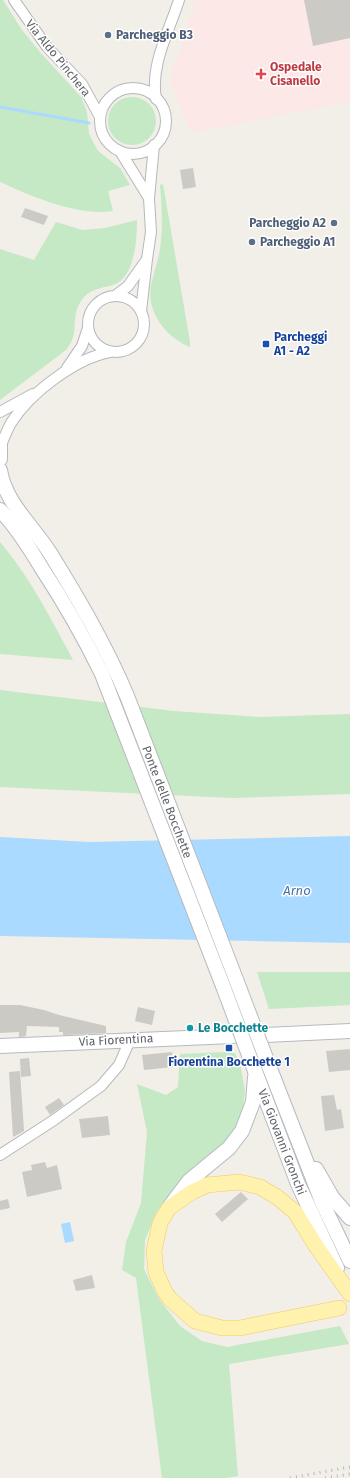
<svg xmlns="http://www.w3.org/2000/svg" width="350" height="1478" font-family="'Fira Sans',sans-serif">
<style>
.medical{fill:#fce8e6}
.green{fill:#c5e8c5}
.water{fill:#aadaff}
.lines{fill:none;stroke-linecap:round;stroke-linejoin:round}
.stream{stroke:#aadaff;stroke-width:3}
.building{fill:#cccac5}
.minor-casing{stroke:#b5b8bc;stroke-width:12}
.secondary-casing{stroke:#b6babf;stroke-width:16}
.primary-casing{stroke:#f2c960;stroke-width:16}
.minor{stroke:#fff;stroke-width:10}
.secondary{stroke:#fff;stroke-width:14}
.primary{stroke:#fff2af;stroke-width:15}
.rail{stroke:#b6b7b8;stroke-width:3;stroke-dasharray:1 5;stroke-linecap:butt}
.secondary-bridge-casing{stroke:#b6babf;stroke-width:16;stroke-linecap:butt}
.secondary-bridge{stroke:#fff;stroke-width:14}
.service-dot{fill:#5c6f8a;stroke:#fff;stroke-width:1.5}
.health-dot{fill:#e0444e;stroke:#fff;stroke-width:1.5}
.transit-dot{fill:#1a4fb4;stroke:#fff;stroke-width:1.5}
.culture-dot{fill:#0f9aa8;stroke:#fff;stroke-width:1.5}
.labels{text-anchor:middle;stroke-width:3;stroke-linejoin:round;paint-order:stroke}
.service-label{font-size:12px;font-weight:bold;fill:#4e5e75;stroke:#fff;text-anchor:start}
.street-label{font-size:12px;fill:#5f6368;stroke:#fff}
.health-label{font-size:12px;font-weight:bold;fill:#be3a42;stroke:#fff;text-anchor:start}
.transit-label{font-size:12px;font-weight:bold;fill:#164399;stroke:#fff;text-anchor:start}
.culture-label{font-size:12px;font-weight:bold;fill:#0d838f;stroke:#fff;text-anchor:start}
.water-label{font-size:13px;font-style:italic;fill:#4174aa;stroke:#fff}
</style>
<rect width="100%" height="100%" fill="#f1efe8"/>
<!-- medical -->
<polygon class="medical" points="195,0 350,0 350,102 191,133 170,82 173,65 180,51"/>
<!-- green -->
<g class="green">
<path d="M0 0H3L22 30 40 52 81 97 87 112 89 134 98 151 120 168 130 185 108 191 113 211C79 217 31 196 0 182Z"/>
<circle cx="132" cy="121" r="24"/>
<path d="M163 184 190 342V347C166 337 146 312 151 285 154 273 158 261 160 249 163 228 162 206 160 185Z"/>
<path d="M137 220C137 239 135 278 113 285 100 289 90 288 81 301 72 314 77 327 72 340 71 343 68 347 66 350L0 400V249L34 260 56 222 82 230 105 228Z"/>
<path d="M0 542C30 577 51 619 73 660L0 654Z"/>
<polygon points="0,690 174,711 259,717 350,714 350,794 233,798 0,787"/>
<polygon points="350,972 350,1005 269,1009 257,972"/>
<polygon points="225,1052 235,1053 241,1068 245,1091 242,1116 228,1140 173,1191 157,1211 145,1240 144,1269 159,1299 180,1326 202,1341 227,1347 340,1326 349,1344 229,1364 238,1476 226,1478 162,1478 136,1278 122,1270 126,1242 141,1203 147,1132 137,1084 166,1095 178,1087 180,1054"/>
</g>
<!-- water -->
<g class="water">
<polygon points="350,836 350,943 0,936 0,837 89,842"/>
<polygon points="70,1222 74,1241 65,1243 61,1224"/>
</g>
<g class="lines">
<!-- stream -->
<polyline class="stream" points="0,107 89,123"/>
</g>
<!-- building -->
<g class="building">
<polygon points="304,0 350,0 350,38 313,46"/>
<polygon points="193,168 196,187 183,189 180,170"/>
<polygon points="25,208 48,216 44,225 21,217"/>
<polygon points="0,1005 20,1005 44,1010 59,1015 106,1026 106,1033 63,1035 63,1032 59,1032 59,1027 27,1026 26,1036 19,1037 19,1032 0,1033"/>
<polygon points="138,1007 155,1011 152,1025 135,1021"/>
<polygon points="350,1049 350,1070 329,1072 326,1051"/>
<polygon points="172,1052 173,1067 144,1070 142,1055"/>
<polygon points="29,1058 31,1076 21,1077 20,1059"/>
<polygon points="20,1071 24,1131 13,1137 9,1072"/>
<polygon points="334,1095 337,1110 341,1109 344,1128 325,1131 321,1096"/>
<polygon points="59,1098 64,1105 50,1115 45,1107"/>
<polygon points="108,1116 110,1135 82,1138 79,1119"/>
<polygon points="45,1162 47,1168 57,1165 62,1189 27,1197 22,1172 32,1170 31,1165"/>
<polygon points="241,1192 248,1199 222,1222 215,1214"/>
<polygon points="8,1199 10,1208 0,1210 0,1201"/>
<polygon points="92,1275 95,1288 76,1291 73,1280"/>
</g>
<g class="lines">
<!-- minor casing -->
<g class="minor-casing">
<g id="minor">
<polyline points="14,0 47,47 82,84 100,117"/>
<circle cx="133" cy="121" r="33"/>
<path d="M156 99C150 64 169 32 179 0"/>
<polyline points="120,151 149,198"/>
<circle cx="116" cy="324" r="28"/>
<polyline points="115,296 128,286 145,262"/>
<polyline points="141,311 147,259 151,232 149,198 154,145"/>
<polyline points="67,368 82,346 88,328"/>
<polyline points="0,412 33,394"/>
<path d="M1 445C4 438 7 430 11 423 30 393 76 358 110 352"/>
<polyline points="0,1155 54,1120 101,1086 119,1065 130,1040"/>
</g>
</g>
<!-- secondary casing -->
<g class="secondary-casing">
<g id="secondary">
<polyline points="0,442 0,459"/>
<path d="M0 470C5 503 34 527 50 553 79 600 106 646 127 696L237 982"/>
<path d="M0 510C16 526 29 547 41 567 64 602 84 637 102 674L223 986"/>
<polyline points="266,1035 350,1031"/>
<polyline points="0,1046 233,1036"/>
<polyline points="269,1066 322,1202 350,1261"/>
<polyline points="255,1071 298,1184 337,1268"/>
<polyline points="316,1169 332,1197 350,1218"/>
<polyline points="170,1206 189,1181 229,1148 242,1131 253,1102 255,1077"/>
</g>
</g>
<!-- primary casing -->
<g class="primary-casing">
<polyline id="primary" points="339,1308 240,1328 222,1328 195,1321 170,1299 165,1292 156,1272 154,1251 160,1223 169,1208 192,1192 207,1185 239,1182 260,1187 277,1197 295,1212 316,1246 350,1294"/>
</g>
<!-- minor -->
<use href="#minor" class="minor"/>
<!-- secondary -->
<use href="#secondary" class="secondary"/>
<!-- primary -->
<use href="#primary" class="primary"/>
<!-- rail -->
<g class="rail">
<polyline points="290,1478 350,1467"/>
<polyline points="325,1478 350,1474"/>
</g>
<!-- secondary-bridge casing -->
<g class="secondary-bridge-casing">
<g id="secondary-bridge">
<polyline points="237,982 269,1066"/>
<polyline points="223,986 255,1071"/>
</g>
</g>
<!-- secondary-bridge -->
<use href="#secondary-bridge" class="secondary-bridge"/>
</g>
<!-- markers -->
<g class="service-dot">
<circle cx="108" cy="35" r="4"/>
<circle cx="334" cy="223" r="4"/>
<circle cx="252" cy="242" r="4"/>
</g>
<path class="health-dot" d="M259 68h4v4h4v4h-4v4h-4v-4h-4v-4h4z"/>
<g class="transit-dot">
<rect x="262" y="340" width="8" height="8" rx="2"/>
<rect x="225" y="1044" width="8" height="8" rx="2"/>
</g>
<circle class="culture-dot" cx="190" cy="1028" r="4"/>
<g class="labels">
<!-- service labels -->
<g class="service-label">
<text x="116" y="39">Parcheggio B3</text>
<text x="326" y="227" text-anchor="end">Parcheggio A2</text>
<text x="260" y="246">Parcheggio A1</text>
</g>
<!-- street labels -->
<g class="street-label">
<text transform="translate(58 58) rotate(51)" y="4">Via Aldo Pinchera</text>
<text transform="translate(167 802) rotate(69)" y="4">Ponte delle Bocchette</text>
<text transform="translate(116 1040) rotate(-3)" y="4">Via Fiorentina</text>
<text transform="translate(282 1142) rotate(69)" y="4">Via Giovanni Gronchi</text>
</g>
<!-- health labels -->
<g class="health-label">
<text x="270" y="71">Ospedale<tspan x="270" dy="14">Cisanello</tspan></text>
</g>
<!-- transit labels -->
<g class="transit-label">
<text x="274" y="341">Parcheggi<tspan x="274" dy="14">A1 - A2</tspan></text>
<text x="229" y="1066" text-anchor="middle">Fiorentina Bocchette 1</text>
</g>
<!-- culture labels -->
<g class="culture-label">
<text x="198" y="1032">Le Bocchette</text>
</g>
<!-- water labels -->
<g class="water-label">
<text x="297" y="895">Arno</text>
</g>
</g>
</svg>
